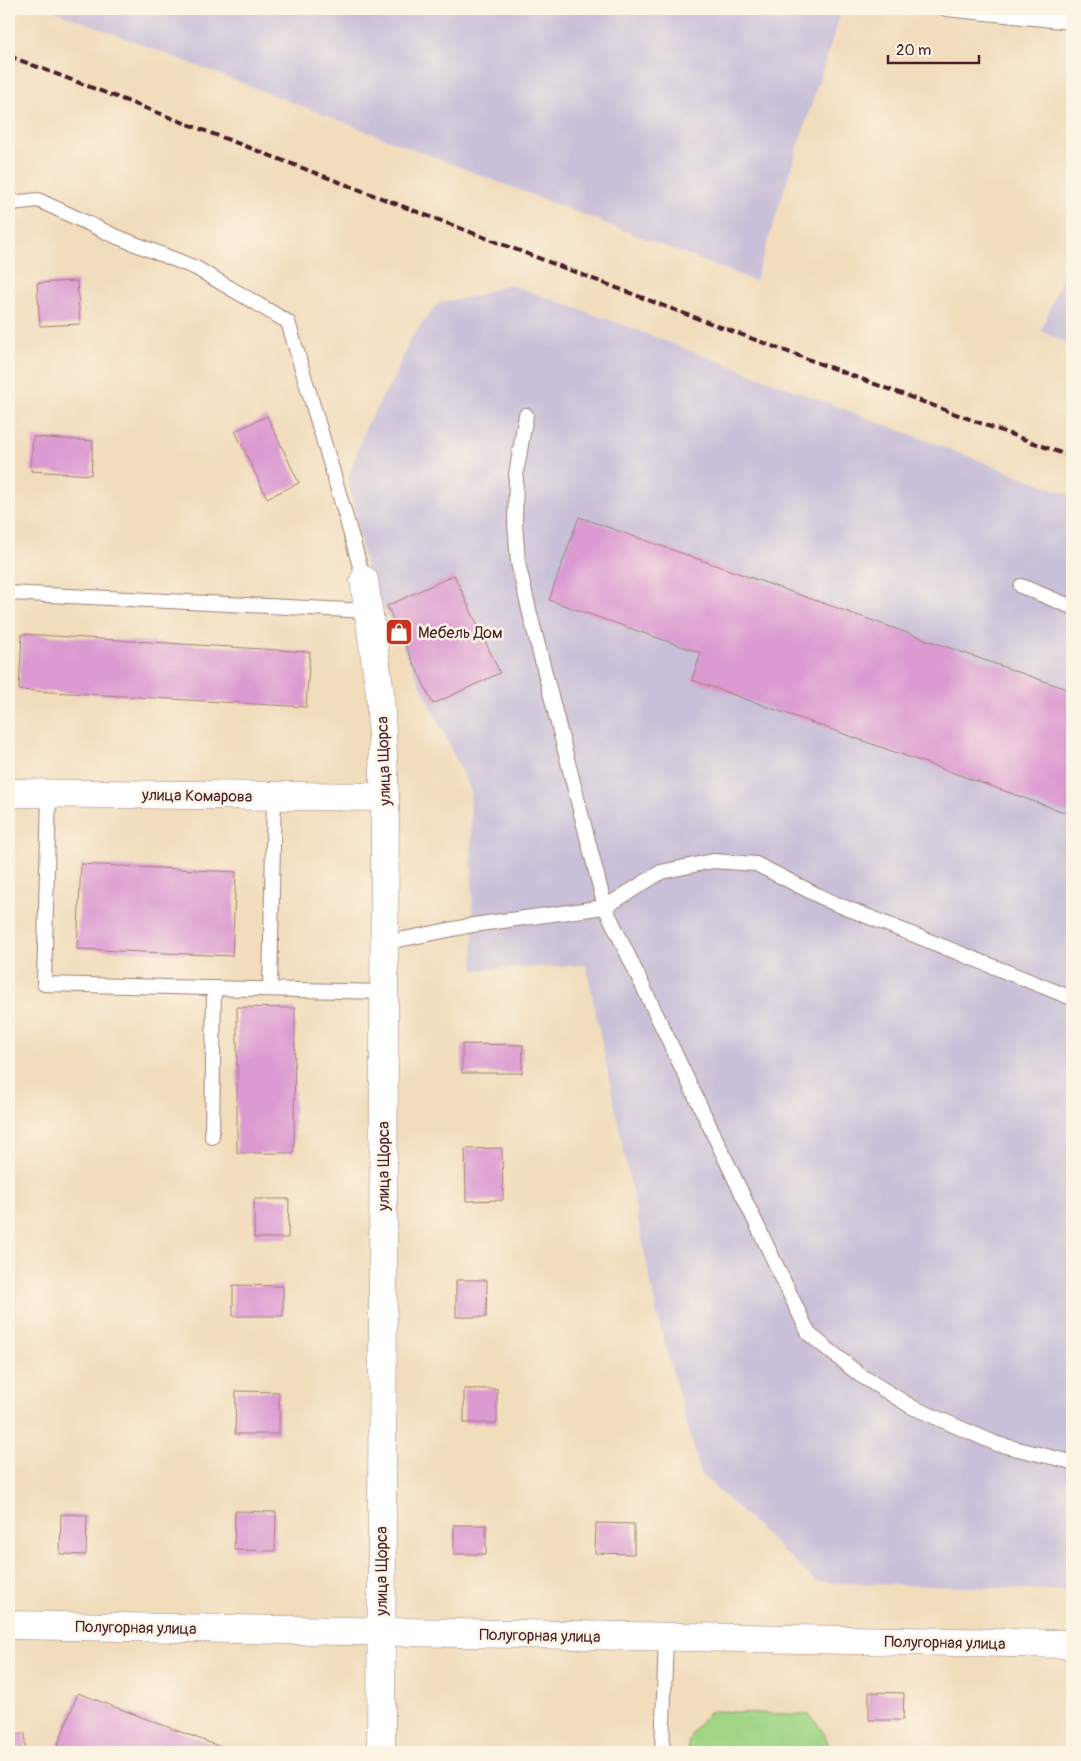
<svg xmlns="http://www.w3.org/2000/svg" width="1081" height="1761" font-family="Pangolin,sans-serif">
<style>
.industrial{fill:#c8bfd8}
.green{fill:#a0d585;stroke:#757a58}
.building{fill:#db9ad1}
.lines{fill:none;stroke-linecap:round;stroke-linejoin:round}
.lane-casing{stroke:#9e7e73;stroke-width:16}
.street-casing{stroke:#9e7e73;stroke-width:29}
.lane{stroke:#fff;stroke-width:14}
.street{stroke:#fff;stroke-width:28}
.rail{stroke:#4a1f2b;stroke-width:4;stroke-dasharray:8 4;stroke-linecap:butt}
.labels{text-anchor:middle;stroke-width:5;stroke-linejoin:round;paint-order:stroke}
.poi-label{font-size:16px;fill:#4a1f2b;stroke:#fcf5e5;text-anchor:start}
.street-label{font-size:16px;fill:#4a1f2b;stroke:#fcf5e5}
</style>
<rect width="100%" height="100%" fill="#fcf5e5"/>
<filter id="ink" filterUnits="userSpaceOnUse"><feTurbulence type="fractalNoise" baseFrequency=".02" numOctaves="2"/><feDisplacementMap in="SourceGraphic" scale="10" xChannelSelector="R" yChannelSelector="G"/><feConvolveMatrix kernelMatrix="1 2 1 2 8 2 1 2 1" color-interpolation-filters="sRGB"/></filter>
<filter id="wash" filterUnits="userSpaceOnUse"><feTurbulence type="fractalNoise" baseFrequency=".0096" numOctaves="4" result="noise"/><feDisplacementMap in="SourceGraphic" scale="20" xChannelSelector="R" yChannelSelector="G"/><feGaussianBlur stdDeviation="1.12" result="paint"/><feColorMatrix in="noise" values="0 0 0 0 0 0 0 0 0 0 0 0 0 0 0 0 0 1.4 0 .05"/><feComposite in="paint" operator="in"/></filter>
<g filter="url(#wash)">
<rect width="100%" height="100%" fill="#f1dcbb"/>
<!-- industrial -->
<g class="industrial">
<polygon points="50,9 842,9 755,281"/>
<polygon points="1072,253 1072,346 1041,331"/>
<polygon points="508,284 621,324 1072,496 1072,1591 816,1582 701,1474 659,1323 586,965 474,970 470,789 366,570 348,478 366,427 396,374 410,339 438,303 476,296"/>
</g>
<!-- green -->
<path class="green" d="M712 1711 809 1715C819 1724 829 1738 829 1752H687C688 1734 698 1722 712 1711Z"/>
<g id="blocks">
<!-- building -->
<g class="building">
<polygon points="77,281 80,324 40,326 37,283"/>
<polygon points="267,416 299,483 267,498 235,431"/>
<polygon points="33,437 93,441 91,475 31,471"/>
<polygon points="579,517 1072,691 1072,815 692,680 701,653 549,600"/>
<polygon points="454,575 500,673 433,704 387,606"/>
<polygon points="22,634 310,652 306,707 19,690"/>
<polygon points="81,864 236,872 232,956 77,949"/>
<polygon points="237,1007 295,1008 294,1153 237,1153"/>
<polygon points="462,1044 523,1045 522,1073 462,1073"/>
<polygon points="502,1148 503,1200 466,1201 465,1149"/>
<polygon points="254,1199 289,1199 288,1238 254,1238"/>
<polygon points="456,1280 487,1280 486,1317 456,1317"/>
<polygon points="233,1285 283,1286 283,1316 233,1316"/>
<rect x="464" y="1389" width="33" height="34"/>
<polygon points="236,1391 279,1392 279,1434 235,1434"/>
<polygon points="235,1511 276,1512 275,1551 234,1550"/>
<polygon points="61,1514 87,1515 86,1555 60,1554"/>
<polygon points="596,1523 634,1524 634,1554 595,1553"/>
<rect x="454" y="1525" width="32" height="29"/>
<polygon points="869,1692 904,1693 903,1720 869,1720"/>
<polygon points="78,1693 234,1752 55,1752"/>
<rect x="9" y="1734" width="16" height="18"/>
</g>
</g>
</g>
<g filter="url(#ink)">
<use href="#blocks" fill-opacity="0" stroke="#9e7e73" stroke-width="1"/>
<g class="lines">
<!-- lane casing -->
<g class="lane-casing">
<g id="lane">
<polyline points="946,9 1072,22"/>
<polyline points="9,205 12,203 38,200 115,236 196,268 288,322 332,469 364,580"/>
<polyline points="526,415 516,475 515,522 518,563 531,618 605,907 809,1334 860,1375 912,1407 997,1444 1072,1462"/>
<polyline points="1021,586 1072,607"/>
<polyline points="9,593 368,611"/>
<polyline points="49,794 44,984 384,992"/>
<polyline points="384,943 473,925 605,907 661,872 713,861 756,864 829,901 1072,998"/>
<polyline points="270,989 274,796"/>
<polyline points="212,1137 214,988"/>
<polyline points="662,1752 666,1637"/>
</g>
</g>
<!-- street casing -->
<g class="street-casing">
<g id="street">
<polyline points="364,580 380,693 385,797 381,1752"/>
<polyline points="9,793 385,797"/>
<polyline points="9,1625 1072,1644"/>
</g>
</g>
<!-- lane -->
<use href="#lane" class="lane"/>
<!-- street -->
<use href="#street" class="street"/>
<!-- rail -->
<polyline class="rail" points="9,56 664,306 1072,457"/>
</g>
</g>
<!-- icons -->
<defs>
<g id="shop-square" transform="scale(1.4375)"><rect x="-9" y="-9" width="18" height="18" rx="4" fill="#c8321e" stroke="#fcf5e5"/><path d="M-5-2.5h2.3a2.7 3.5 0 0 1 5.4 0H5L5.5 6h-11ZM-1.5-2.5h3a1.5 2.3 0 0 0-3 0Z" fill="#fff"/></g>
</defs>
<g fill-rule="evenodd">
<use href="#shop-square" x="399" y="632"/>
</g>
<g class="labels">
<!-- poi labels -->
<g class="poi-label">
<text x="418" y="638">Мебель Дом</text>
</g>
<!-- street labels -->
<g class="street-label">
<text transform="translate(383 761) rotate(-92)" y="6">улица Щорса</text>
<text transform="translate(197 795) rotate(1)" y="6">улица Комарова</text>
<text transform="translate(383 1166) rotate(-90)" y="6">улица Щорса</text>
<text transform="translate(381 1571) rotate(-90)" y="6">улица Щорса</text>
<text transform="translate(136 1627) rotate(1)" y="6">Полугорная улица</text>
<text transform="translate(540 1635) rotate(1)" y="6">Полугорная улица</text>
<text transform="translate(945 1642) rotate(1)" y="6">Полугорная улица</text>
</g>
</g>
<!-- margin -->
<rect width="1081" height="1761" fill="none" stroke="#fcf5e5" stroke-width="30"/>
<!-- scale -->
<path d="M888 55v8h91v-8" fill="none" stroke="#4a1f2b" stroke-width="2.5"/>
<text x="896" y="55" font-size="15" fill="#4a1f2b" stroke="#fcf5e5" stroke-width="4" paint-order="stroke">20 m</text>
</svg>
